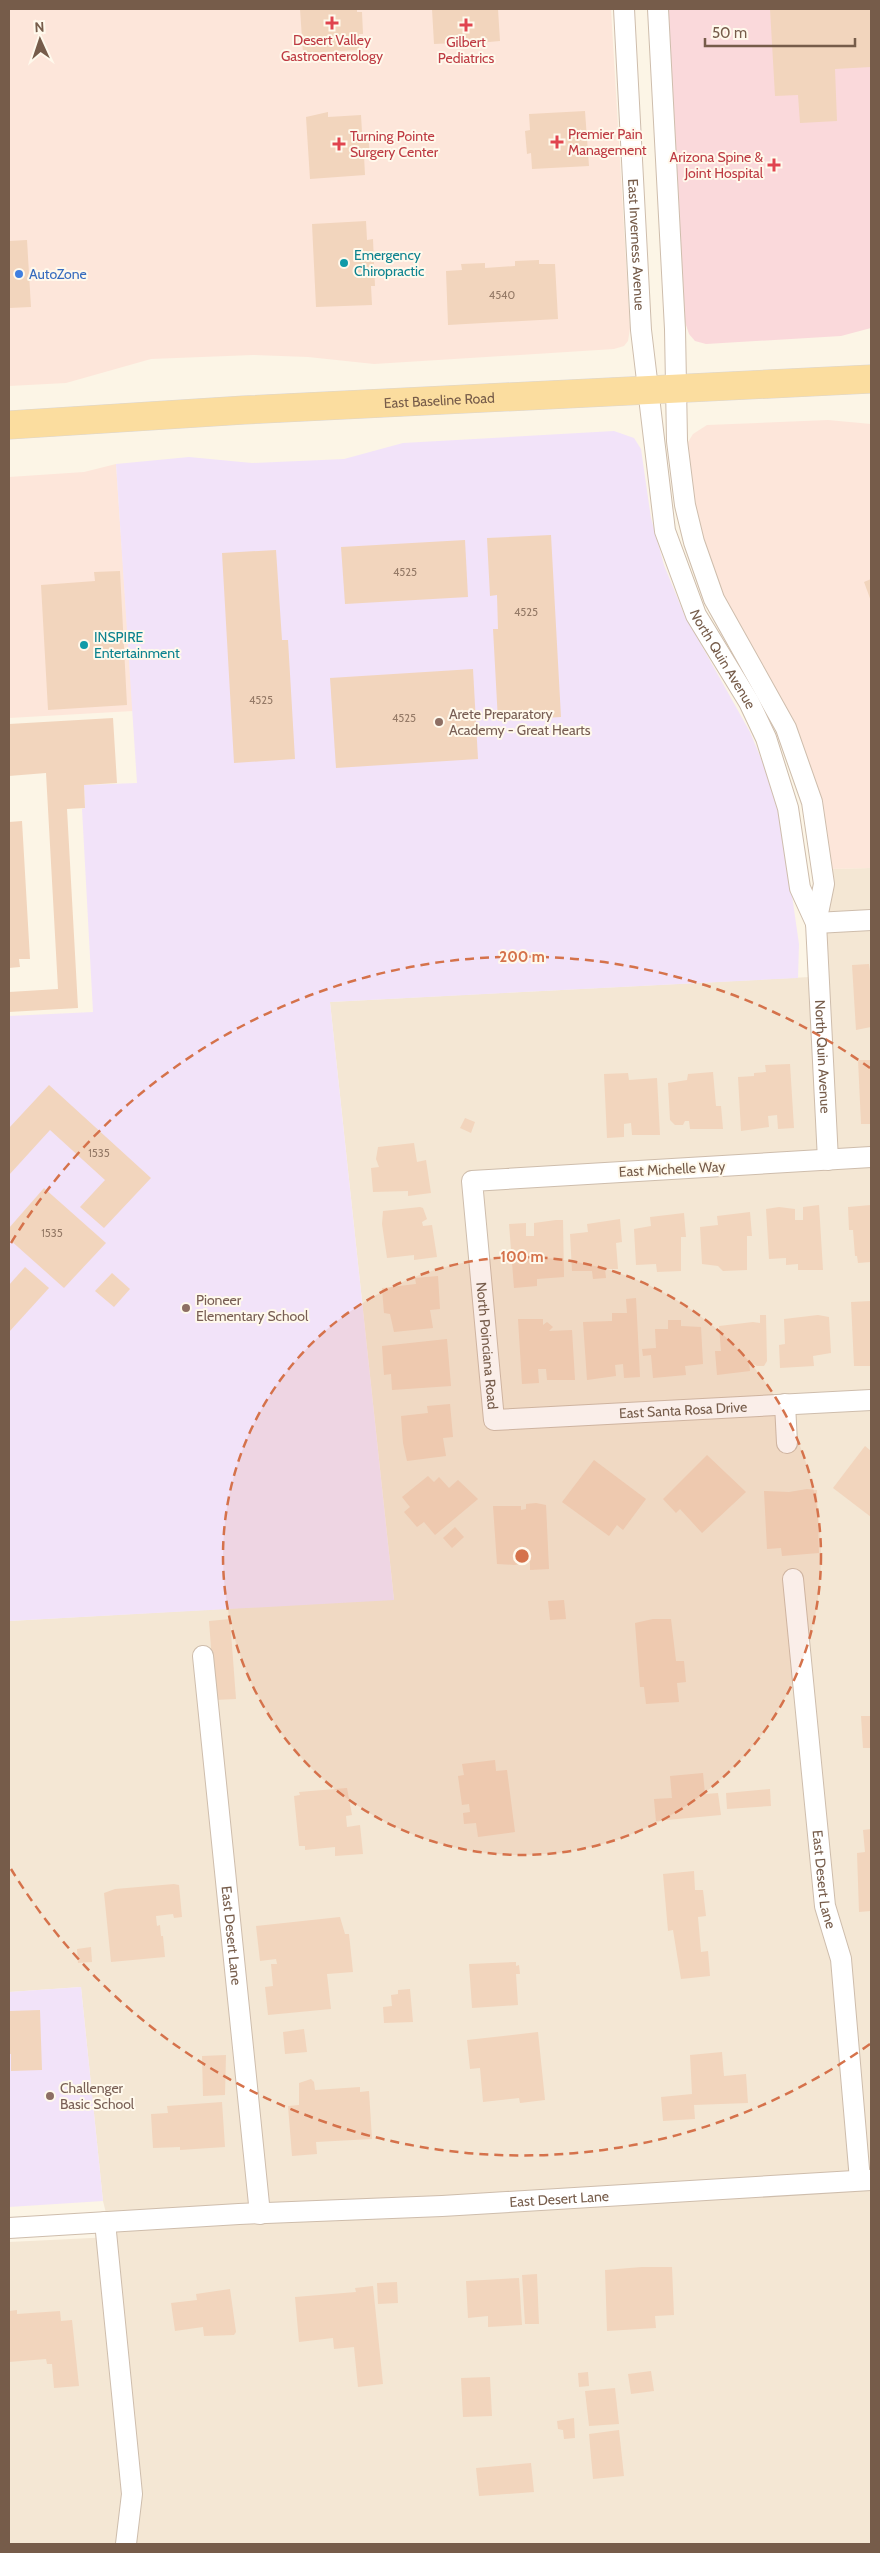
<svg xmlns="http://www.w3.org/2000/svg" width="880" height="2553" font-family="Cabin,sans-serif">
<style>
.residential{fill:#f4e7d4}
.commercial{fill:#fde6da}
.education{fill:#f2e3f9}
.medical{fill:#fad9db}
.building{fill:#f2d5bd}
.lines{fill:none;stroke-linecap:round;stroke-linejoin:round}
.minor-casing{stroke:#cebdac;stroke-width:22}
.primary-casing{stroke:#dbd5d0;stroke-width:29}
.minor{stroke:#fff;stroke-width:20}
.primary{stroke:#fbdd9f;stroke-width:28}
.ring{fill:none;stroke:#d5724b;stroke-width:2.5;stroke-dasharray:9 6}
.health-dot{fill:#e0444e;stroke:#fff9ec;stroke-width:2}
.culture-dot{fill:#0f9aa8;stroke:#fff9ec;stroke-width:2}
.shop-dot{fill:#3f7fe0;stroke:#fff9ec;stroke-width:2}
.education-dot{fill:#8d6e63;stroke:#fff9ec;stroke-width:2}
.labels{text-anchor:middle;stroke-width:4;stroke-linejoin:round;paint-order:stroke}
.number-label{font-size:11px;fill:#957a67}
.health-label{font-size:14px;fill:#be3a42;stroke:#fff9ec}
.street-label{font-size:14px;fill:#765c4a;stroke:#fff9ec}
.culture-label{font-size:14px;fill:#0d838f;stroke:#fff9ec;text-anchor:start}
.shop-label{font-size:14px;fill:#366cbe;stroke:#fff9ec;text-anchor:start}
.education-label{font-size:14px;fill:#785e54;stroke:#fff9ec;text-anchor:start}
.centre{fill:#d5724b;stroke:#fff9ec;stroke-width:2.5}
.ring-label{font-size:15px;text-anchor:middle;font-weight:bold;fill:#d5724b;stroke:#fff9ec;stroke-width:4;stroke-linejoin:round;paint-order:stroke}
</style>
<rect width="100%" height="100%" fill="#fcf5e6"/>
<!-- residential -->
<polygon class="residential" points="871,868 871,2544 9,2544 9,2242 112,2237 103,2201 81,1987 9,1992 9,1621 394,1599 330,1002 829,976 826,942 828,869"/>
<!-- commercial -->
<g class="commercial">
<polygon points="9,9 611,9 630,328 628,341 624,346 614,349 374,364 308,357 253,355 151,359 66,383 9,386"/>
<polygon points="828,420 871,424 871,868 828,869 821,821 710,571 685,457 688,442 693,434 707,425"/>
<polygon points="116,464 133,711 9,718 9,477 84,472"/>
</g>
<!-- education -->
<g class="education">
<polygon points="614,431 634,438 641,449 651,518 664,565 684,614 750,732 772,785 782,826 799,944 798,978 330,1002 394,1600 9,1621 9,1016 93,1012 82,809 85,808 84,785 137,783 116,464 189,457 252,463 344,459 403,443"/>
<polygon points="81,1987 103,2201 9,2207 9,1992"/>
</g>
<!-- medical -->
<polygon class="medical" points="668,9 871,9 871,328 841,336 706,344 695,341 689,334 685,322"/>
<!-- building -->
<g class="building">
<polygon points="300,9 357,9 357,12 362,12 363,34 359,34 359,50 303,53"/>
<polygon points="432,9 498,9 500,41 456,45 456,43 434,44"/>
<polygon points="770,9 871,9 871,67 835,69 837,121 800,123 798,95 775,96"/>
<polygon points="585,111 589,166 532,169 531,153 527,154 525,131 530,130 529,114"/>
<polygon points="328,112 328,117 361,115 362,132 368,132 370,156 364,156 365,175 310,179 306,117"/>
<polygon points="366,221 367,240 373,239 375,286 371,286 372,305 316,307 312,224"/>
<polygon points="27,240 31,307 9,308 9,241"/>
<polygon points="539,260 539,264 555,264 558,319 448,325 446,271 462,270 461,264 485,263 485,268 515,266 515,261"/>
<polygon points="551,535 561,717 498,721 493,629 498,629 497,595 490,596 487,538"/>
<polygon points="465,540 468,597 345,604 341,547"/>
<polygon points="276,550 282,640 288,640 295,759 234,763 222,553"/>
<polygon points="120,571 127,705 48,710 41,585 95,581 94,572"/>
<polygon points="871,579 871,601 864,582"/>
<polygon points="473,669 478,759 336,768 330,678"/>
<polygon points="113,718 117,783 84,785 85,808 67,809 78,1008 9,1012 9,992 58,989 46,773 9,776 9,724"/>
<polygon points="22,821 30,959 19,959 20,967 9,968 9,822"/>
<polygon points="869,964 871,978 871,1027 856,1030 852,965"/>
<polygon points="858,1060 871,1060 871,1124 861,1124"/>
<polygon points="790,1064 794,1128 778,1129 777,1115 768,1116 769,1127 741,1131 738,1077 754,1076 754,1073 766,1072 765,1065"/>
<polygon points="713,1072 716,1106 721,1106 723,1129 690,1129 689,1121 685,1121 683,1125 675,1125 670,1120 668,1083 687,1080 688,1074"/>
<polygon points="628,1073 629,1080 657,1078 660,1135 632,1135 631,1123 624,1124 624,1137 607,1138 604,1074"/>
<polygon points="49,1085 151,1178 104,1228 80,1207 105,1180 50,1130 9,1175 9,1128"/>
<polygon points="465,1118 475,1122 471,1133 460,1128"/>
<polygon points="414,1143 417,1162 426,1160 431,1193 408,1196 408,1191 373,1192 371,1168 379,1167 376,1159 378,1147"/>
<polygon points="44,1188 106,1243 64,1288 9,1239 9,1228"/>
<polygon points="819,1205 823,1270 798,1270 798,1264 786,1265 786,1258 769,1259 766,1209 779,1207 795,1209 795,1220 803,1220 803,1207"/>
<polygon points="871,1205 871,1262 858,1263 857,1256 855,1256 853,1230 849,1230 848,1207"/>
<polygon points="420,1207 423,1208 427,1219 422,1222 423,1226 432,1225 437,1257 414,1260 414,1255 387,1258 382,1224 383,1211"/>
<polygon points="750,1212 752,1236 747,1236 747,1270 723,1271 718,1266 702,1264 700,1227 718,1225 717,1216"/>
<polygon points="684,1213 686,1237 681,1237 681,1271 657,1272 656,1264 636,1265 634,1229 651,1226 650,1217"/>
<polygon points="620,1219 622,1242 616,1243 618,1269 605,1269 606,1278 593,1279 592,1271 572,1271 570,1234 588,1232 587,1224"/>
<polygon points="556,1220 563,1220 564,1277 537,1279 537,1286 514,1288 509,1224 526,1223 526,1236 534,1236 534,1223"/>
<polygon points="25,1267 49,1288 9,1332 9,1285"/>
<polygon points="112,1273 130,1289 114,1307 95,1291"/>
<polygon points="438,1276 440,1309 430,1310 433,1328 394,1332 390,1314 384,1313 382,1288 416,1284 415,1278"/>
<polygon points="636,1298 640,1377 624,1378 623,1364 615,1365 616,1376 587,1380 583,1322 612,1321 612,1313 627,1313 626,1299"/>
<polygon points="871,1301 871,1366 854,1366 851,1302"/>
<polygon points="760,1315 766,1315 767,1361 764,1366 757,1366 749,1362 750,1371 717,1375 715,1351 721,1351 719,1326 753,1322 760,1323"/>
<polygon points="818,1315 829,1317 831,1353 813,1356 814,1366 780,1368 779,1345 785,1344 784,1319"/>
<polygon points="518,1319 543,1319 543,1325 547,1322 553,1327 549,1331 572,1330 575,1380 547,1380 546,1369 538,1369 539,1383 522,1384"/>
<polygon points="668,1320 681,1320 681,1326 701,1327 703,1364 685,1366 686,1375 653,1378 651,1355 643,1356 642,1349 656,1348 655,1329 668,1329"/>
<polygon points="447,1339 451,1386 392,1390 391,1374 384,1375 382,1346"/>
<polygon points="450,1404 453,1437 443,1438 446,1456 407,1461 403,1443 401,1416 428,1413 427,1406"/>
<polygon points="865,1446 871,1451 871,1517 833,1488"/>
<polygon points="707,1455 746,1492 702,1533 680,1509 676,1513 663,1499"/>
<polygon points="594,1460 646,1499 623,1530 617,1525 609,1536 562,1502"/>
<polygon points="428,1476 434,1482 439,1477 449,1488 458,1480 478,1499 435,1535 424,1522 417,1527 404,1512 410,1507 402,1497"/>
<polygon points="807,1489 817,1490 819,1553 782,1556 781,1548 767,1549 764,1491 789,1492"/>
<polygon points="536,1503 546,1505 549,1569 530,1570 530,1562 515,1565 497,1564 493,1506 521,1506 521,1510 526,1509 526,1504"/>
<polygon points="455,1527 464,1537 452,1548 443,1538"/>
<polygon points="564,1600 566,1619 550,1620 548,1601"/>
<polygon points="230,1619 236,1699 215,1700 209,1621"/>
<polygon points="653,1619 671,1619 676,1661 684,1661 686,1682 677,1683 679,1702 646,1704 644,1687 640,1687 635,1623"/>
<polygon points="861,1716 871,1716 871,1748 863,1748"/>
<polygon points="495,1760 496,1771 507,1770 515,1832 478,1837 476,1823 464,1824 463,1813 470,1812 469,1804 462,1805 458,1776 464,1775 462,1764"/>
<polygon points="703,1773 705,1794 718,1793 721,1815 656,1821 654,1799 672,1798 670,1776"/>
<polygon points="347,1788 352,1815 346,1816 347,1827 360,1825 363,1854 335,1856 335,1847 305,1850 305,1846 299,1846 294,1796 300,1795 299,1792"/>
<polygon points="770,1789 771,1806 727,1809 726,1793"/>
<polygon points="871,1829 871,1911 859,1912 857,1853 865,1852 863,1830"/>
<polygon points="694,1871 695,1890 703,1890 706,1916 698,1917 701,1952 708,1951 710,1976 681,1979 673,1930 668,1931 663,1874"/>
<polygon points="174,1884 179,1885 182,1917 174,1918 173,1914 156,1916 157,1926 160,1925 161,1936 163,1936 165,1957 111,1962 104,1893 115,1889"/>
<polygon points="340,1917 345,1934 349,1934 353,1972 327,1974 331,2009 268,2015 265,1987 273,1986 271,1964 277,1964 276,1959 260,1961 256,1926"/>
<polygon points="91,1947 92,1962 78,1963 77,1949"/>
<polygon points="516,1962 516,1966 519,1965 520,1974 516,1974 518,2005 472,2008 469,1964"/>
<polygon points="410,1989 413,2022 384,2023 383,2007 392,2006 391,1995 398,1994 398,1990"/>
<polygon points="40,2010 42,2070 11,2071 11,2054 9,2054 9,2011"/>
<polygon points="304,2029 307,2052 285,2054 283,2032"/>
<polygon points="538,2032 545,2100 520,2103 519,2098 483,2102 480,2068 470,2069 467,2040"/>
<polygon points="722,2052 724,2076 746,2074 748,2103 694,2105 695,2119 663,2121 661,2097 692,2094 690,2055"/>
<polygon points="226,2055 225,2095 203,2096 202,2056"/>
<polygon points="311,2079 314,2082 315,2090 360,2087 360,2092 369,2091 372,2139 316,2142 317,2154 292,2156 288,2106 299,2105 299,2083"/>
<polygon points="222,2102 225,2147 180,2150 180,2147 153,2148 151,2114 168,2113 167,2106"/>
<polygon points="642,2267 672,2267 674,2315 655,2316 656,2328 607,2331 605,2270"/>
<polygon points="537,2274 539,2324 525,2324 522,2275"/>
<polygon points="519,2278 522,2325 488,2327 488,2316 468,2318 466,2281"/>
<polygon points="397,2282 398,2303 378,2304 377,2283"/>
<polygon points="373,2286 383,2384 358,2387 354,2347 334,2349 333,2338 299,2342 295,2297 356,2292 355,2288"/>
<polygon points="230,2289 236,2332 234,2335 204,2336 203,2327 175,2331 171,2303 197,2300 196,2294"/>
<polygon points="17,2310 17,2314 60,2311 61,2321 72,2320 79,2386 54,2388 52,2364 47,2364 46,2359 9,2362 9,2311"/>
<polygon points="651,2371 654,2391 631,2394 628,2374"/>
<polygon points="588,2372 589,2386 579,2387 578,2373"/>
<polygon points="490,2377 492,2416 463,2417 461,2378"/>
<polygon points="615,2388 619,2424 589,2426 585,2391"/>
<polygon points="574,2418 575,2438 564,2439 563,2430 558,2429 557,2421"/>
<polygon points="619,2430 624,2476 593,2479 589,2434"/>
<polygon points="531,2463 534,2492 479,2496 476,2468"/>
</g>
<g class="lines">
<!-- minor casing -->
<g class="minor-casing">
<g id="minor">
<path id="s1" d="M624 9 641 330 665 531 696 615 749 702 766 738 788 808 800 888 816 923"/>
<path id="s2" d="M658 9 675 329 677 441 685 505 694 542 714 599 786 728 812 802 824 884 816 923 828 1160"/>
<polyline points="816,923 871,920"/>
<path id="s3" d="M871 1157 472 1181 494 1420 871 1400"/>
<polyline points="785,1404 787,1443"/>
<path id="s4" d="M793 1579 825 1906 841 1959 860 2180"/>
<path id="s5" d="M203 1656 260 2214"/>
<polyline points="105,2222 132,2494 126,2544"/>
<path id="s6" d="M9 2228 239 2214 442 2206 871 2180"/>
</g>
</g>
<!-- primary casing -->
<g class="primary-casing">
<g id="primary">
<path id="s7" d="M9 425 244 410 871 379"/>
</g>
</g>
<!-- minor -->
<use href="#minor" class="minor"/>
<!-- primary -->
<use href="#primary" class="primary"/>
</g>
<!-- distance rings -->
<circle cx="522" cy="1556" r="299" fill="#d5724b" fill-opacity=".12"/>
<g class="ring">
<circle cx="522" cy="1556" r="299"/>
<path d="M870 2044A599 599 0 0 1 11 1869M11 1243A599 599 0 0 1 870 1068"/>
</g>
<!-- markers -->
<g class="health-dot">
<path d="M329.5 15.5h5v5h5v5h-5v5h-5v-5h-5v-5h5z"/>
<path d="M463.5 17.5h5v5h5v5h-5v5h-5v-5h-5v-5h5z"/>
<path d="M554.5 134.5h5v5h5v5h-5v5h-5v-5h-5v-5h5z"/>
<path d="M336.5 136.5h5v5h5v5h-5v5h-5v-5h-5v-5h5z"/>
<path d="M771.5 157.5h5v5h5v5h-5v5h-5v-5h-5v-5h5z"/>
</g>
<g class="culture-dot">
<circle cx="344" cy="263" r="5"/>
<circle cx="84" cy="645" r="5"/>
</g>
<circle class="shop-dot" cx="19" cy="274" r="5"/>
<g class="education-dot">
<circle cx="439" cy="722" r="5"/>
<circle cx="186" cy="1308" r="5"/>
<circle cx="50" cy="2096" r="5"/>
</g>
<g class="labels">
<!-- number labels -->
<g class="number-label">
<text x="502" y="299">4540</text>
<text x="405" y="576">4525</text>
<text x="526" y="616">4525</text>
<text x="261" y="704">4525</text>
<text x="404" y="722">4525</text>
<text x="99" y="1157">1535</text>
<text x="52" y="1237">1535</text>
</g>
<!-- health labels -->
<g class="health-label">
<text x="332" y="45">Desert Valley<tspan x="332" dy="16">Gastroenterology</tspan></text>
<text x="466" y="47">Gilbert<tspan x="466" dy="16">Pediatrics</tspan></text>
<text x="568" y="139" text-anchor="start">Premier Pain<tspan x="568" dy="16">Management</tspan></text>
<text x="350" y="141" text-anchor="start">Turning Pointe<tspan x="350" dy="16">Surgery Center</tspan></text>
<text x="763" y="162" text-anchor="end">Arizona Spine &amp;<tspan x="763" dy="16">Joint Hospital</tspan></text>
</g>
<!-- street labels -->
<g class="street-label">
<text dy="5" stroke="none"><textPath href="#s1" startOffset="236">East Inverness Avenue</textPath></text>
<text dy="5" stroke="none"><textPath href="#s7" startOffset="431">East Baseline Road</textPath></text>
<text dy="5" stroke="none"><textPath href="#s1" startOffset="665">North Quin Avenue</textPath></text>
<text dy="5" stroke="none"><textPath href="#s2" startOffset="1078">North Quin Avenue</textPath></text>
<text transform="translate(672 1169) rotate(-3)" y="5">East Michelle Way</text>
<text dy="5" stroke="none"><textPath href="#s3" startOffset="565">North Poinciana Road</textPath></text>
<text dy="5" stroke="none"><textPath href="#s3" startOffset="829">East Santa Rosa Drive</textPath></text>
<text dy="5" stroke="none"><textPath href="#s4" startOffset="302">East Desert Lane</textPath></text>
<text dy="5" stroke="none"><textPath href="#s5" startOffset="281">East Desert Lane</textPath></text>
<text dy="5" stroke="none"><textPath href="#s6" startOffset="551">East Desert Lane</textPath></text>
</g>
<!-- culture labels -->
<g class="culture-label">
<text x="354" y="260">Emergency<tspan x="354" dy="16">Chiropractic</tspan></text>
<text x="94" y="642">INSPIRE<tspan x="94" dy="16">Entertainment</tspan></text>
</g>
<!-- shop labels -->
<g class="shop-label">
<text x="29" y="279">AutoZone</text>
</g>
<!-- education labels -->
<g class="education-label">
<text x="449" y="719">Arete Preparatory<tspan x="449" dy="16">Academy - Great Hearts</tspan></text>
<text x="196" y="1305">Pioneer<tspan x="196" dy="16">Elementary School</tspan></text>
<text x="60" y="2093">Challenger<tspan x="60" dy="16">Basic School</tspan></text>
</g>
</g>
<circle cx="522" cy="1556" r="8" class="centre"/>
<g class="ring-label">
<text x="522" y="962">200 m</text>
<text x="522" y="1262">100 m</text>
</g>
<!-- border -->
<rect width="880" height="2553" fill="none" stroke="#765c4a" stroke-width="20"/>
<!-- north arrow -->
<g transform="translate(40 40) rotate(357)" stroke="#fff9ec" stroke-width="4" paint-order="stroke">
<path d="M0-4L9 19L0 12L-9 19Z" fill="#765c4a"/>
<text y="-8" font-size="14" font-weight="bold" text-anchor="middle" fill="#765c4a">N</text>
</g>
<!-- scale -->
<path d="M705 38v8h150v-8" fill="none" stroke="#765c4a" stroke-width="2.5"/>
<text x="712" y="38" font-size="15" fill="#765c4a" stroke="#fff9ec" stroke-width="4" paint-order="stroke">50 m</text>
</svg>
